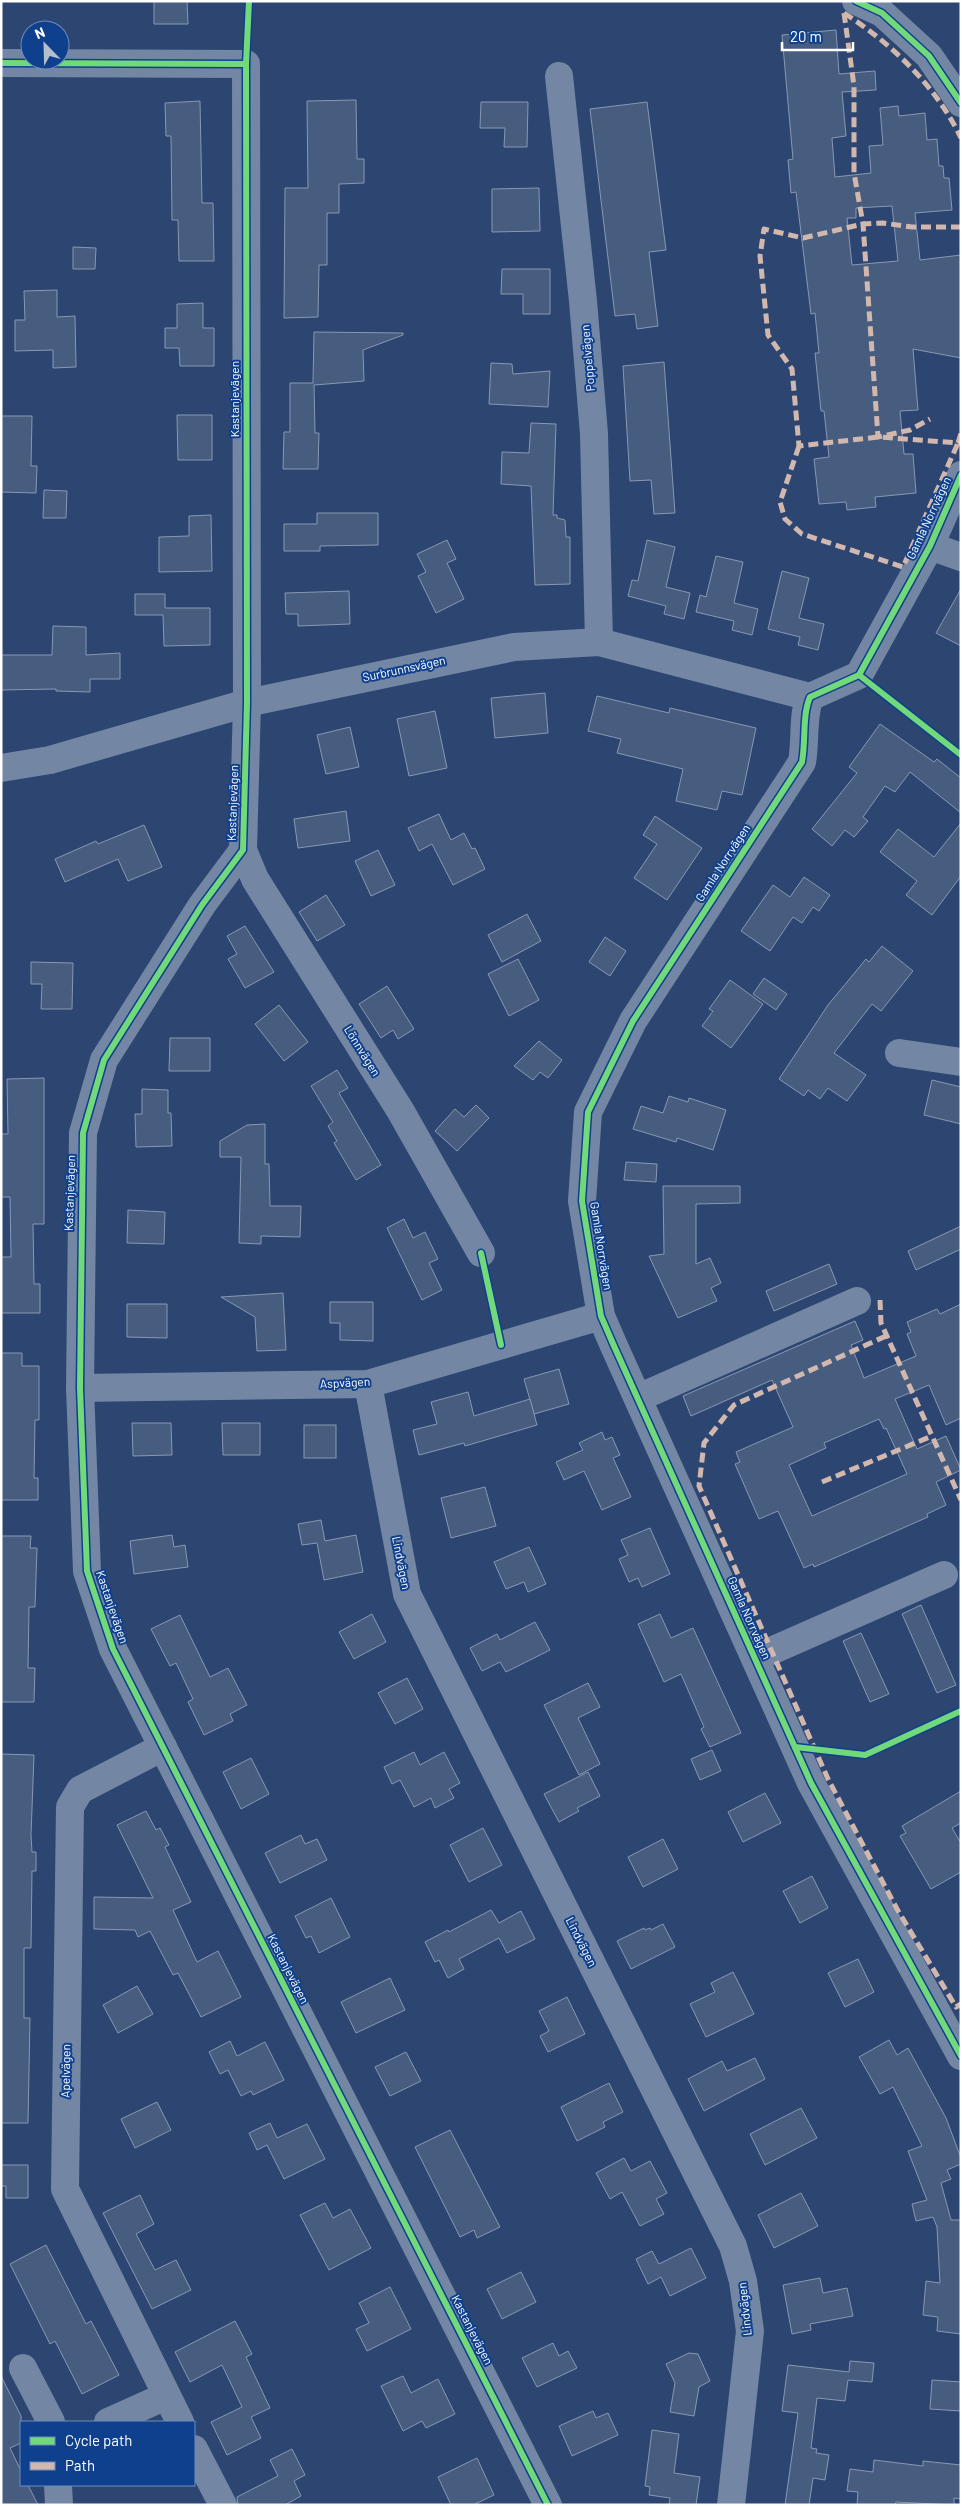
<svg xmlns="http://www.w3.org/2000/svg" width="962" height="2506" font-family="Barlow,sans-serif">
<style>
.building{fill:#475d7f;stroke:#8898b3;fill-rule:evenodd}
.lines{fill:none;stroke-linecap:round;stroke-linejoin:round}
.street{stroke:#7387a5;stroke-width:28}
.quiet{stroke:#d1b7ad;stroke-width:5;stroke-dasharray:10 5;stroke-linecap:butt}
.cycleway-casing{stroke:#0f408e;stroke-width:9}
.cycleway{stroke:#71d979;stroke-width:6}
.labels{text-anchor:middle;stroke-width:4;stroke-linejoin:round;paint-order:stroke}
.street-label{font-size:12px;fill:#fff;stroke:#0f408e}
</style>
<rect width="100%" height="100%" fill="#2c4671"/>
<!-- building -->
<g class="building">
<polygon points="154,1 187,1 188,24 154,24"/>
<path d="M836 30 839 74 875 71 876 90 842 92 846 136 832 138 835 177 871 173 869 146 883 145 880 108 898 106 899 116 925 113 927 140 937 139 939 166H943L944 178H949L952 210 915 213 920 260 961 255V358L913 349 918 410 900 411 904 454H913L916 493 875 497 876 507 847 510 846 502 819 504 814 459 829 457 824 411H821L815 353H819L815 313 811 314 796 192 791 193 788 160 793 159 782 35ZM892 206 898 261 852 265 847 218H856V208Z"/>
<polygon points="356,100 357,159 364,159 364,183 339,184 339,213 327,213 327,265 319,265 318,317 284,318 285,188 308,188 307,101"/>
<polygon points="200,101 202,203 213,203 214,261 179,261 178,220 172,220 171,136 166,136 165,103"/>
<polygon points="481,102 528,102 527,147 504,147 505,128 480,128"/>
<polygon points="647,102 666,250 649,252 658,326 637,329 635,314 615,316 590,109"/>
<polygon points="539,188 540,231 492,232 492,189"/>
<polygon points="73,247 96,248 95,269 73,269"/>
<polygon points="502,269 550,269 550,314 523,314 523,294 501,294"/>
<polygon points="57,290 57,317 75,316 76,367 53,368 53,350 15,351 15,320 25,320 24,291"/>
<polygon points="203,303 203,328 214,328 214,366 180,366 179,348 165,348 165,328 177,328 177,304"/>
<polygon points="314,332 403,333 403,335 363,350 364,381 314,385 315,433 319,433 318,469 283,469 284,432 290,432 290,383 313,383"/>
<polygon points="664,362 675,513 654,514 651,480 630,481 623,366"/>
<polygon points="491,363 512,364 513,374 550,371 548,407 489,404"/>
<polygon points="177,415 212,415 212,460 178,460"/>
<polygon points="1,416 32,416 31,466 37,466 36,493 1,492"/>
<polygon points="531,423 556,424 553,515 557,515 557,518 565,520 566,537 570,537 570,584 535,585 531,486 501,484 502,452 529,453"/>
<polygon points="44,490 67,491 66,518 43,518"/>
<polygon points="317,513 378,513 378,545 320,546 320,551 284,551 284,524 317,524"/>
<polygon points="211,515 212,571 159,572 159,537 189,536 189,516"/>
<polygon points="447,540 456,559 447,563 464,599 436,613 418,576 426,572 417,554"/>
<polygon points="647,540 675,547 666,587 690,593 684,619 664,614 666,606 628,596 632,580 638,581"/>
<polygon points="716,556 743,562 734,603 758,609 752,635 732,630 734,621 696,612 700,595 706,597"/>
<polygon points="782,571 809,578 799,618 824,624 818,650 798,645 800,637 768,629"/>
<polygon points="961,589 961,646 936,633"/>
<polygon points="349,591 350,624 298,626 298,614 286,614 285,593"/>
<polygon points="135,594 165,594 165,608 210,608 210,645 164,646 163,615 135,615"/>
<polygon points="53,626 86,627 86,655 120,653 120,679 90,679 90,692 56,691 56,689 1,690 1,655 52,655"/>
<polygon points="545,693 548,733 495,738 491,698"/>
<polygon points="597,696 669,713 670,708 756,728 742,795 722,791 717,810 676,801 683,769 617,753 621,739 588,731"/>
<polygon points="435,711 447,768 409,776 397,719"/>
<polygon points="880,724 934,762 937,759 961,778 961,813 910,772 895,792 885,786 863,817 868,821 854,837 845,830 832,846 812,829 857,773 849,767"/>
<polygon points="350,727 359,767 326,774 317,735"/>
<polygon points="346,811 350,841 298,848 294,819"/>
<polygon points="439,814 451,840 464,833 472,849 475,848 485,869 453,885 432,844 419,851 408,828"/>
<polygon points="655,816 702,848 667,900 634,878 657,844 643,835"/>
<polygon points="961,823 961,876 932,915 906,895 917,881 880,852 898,829 934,857"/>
<polygon points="144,825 162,867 128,881 118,859 65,882 55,859 96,841 98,844"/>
<polygon points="378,850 395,885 371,896 355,861"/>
<polygon points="804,877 830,895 819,911 813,907 802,923 793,917 770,951 741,931 773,885 790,897"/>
<polygon points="326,895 345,925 317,941 299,912"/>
<polygon points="527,914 541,941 502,962 488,935"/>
<polygon points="245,926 274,972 245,988 228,959 237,954 227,936"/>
<polygon points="605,937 626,951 610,976 589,962"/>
<polygon points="882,946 913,971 881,1011 872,1004 834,1053 866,1075 847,1101 828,1088 820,1099 808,1090 804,1096 779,1079 828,1005 866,959 869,962"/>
<polygon points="518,959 539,1000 509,1016 488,974"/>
<polygon points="31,962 73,963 72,1009 41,1009 42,984 31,984"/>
<polygon points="764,978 787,994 776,1010 753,994"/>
<polygon points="730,980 763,1004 731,1048 702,1026 713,1011 709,1009"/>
<polygon points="387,986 414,1029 398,1039 393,1030 381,1038 359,1004"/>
<polygon points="279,1005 308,1042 284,1061 255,1024"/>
<polygon points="170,1038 210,1038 210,1071 169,1071"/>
<polygon points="539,1041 562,1060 548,1078 540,1072 533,1080 514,1066"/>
<polygon points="337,1070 348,1088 339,1093 381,1165 356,1180 334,1143 337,1141 328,1126 333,1122 311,1086"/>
<polygon points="44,1078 44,1224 33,1224 34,1284 40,1284 40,1313 1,1313 1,1257 11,1257 10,1197 1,1197 1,1134 8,1134 7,1079"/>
<polygon points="932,1080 961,1087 961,1124 924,1115"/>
<polygon points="142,1089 168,1090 168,1113 171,1113 172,1146 136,1147 135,1114 142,1114"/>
<polygon points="669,1096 688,1102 689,1098 726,1110 713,1150 677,1138 676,1142 633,1129 641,1106 663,1113"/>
<polygon points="476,1105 489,1118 457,1151 435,1131 455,1109 464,1117"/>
<polygon points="265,1124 265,1164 269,1164 270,1206 301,1206 300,1237 261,1236 261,1244 239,1243 241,1157 220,1157 220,1141 247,1125"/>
<polygon points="626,1162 657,1164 656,1182 624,1180"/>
<polygon points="663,1186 740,1186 740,1203 696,1204 696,1264 710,1258 721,1283 711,1288 717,1301 678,1318 649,1256 664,1254"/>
<polygon points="128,1210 165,1212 164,1244 127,1243"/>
<polygon points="404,1219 413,1238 425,1232 438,1259 429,1263 442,1290 422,1300 387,1228"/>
<polygon points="961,1226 961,1249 916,1270 908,1251"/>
<polygon points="829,1264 837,1284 774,1311 766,1291"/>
<polygon points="283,1293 286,1350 257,1351 255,1317 221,1297"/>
<polygon points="330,1302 373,1302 373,1341 340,1340 340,1323 330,1323"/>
<polygon points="127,1304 167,1304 167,1338 127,1337"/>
<path d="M961 1304V1418L946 1425 929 1385 895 1399 917 1449 946 1436 961 1470 936 1482 946 1505 927 1514 928 1517 814 1567 813 1564 804 1568 778 1511 759 1519 735 1464 740 1462 736 1452 793 1427 772 1380 691 1416 683 1396 855 1321 863 1340 851 1345 864 1378 916 1356 907 1334 911 1332 907 1322 937 1309 940 1314ZM879 1419 884 1429 886 1428 907 1474 812 1516 789 1465 826 1448 824 1443Z"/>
<polygon points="1,1353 22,1353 22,1366 39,1366 39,1420 35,1420 34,1478 38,1478 38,1500 1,1500"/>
<polygon points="559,1369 569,1404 534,1414 524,1379"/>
<polygon points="468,1392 474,1416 530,1399 537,1425 465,1446 464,1443 419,1455 413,1430 437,1424 431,1402"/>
<polygon points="132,1423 171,1423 172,1455 133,1456"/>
<polygon points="222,1423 260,1423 260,1455 223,1455"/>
<rect x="304" y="1425" width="32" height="33"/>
<polygon points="602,1432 605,1440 612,1437 620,1455 613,1458 631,1497 602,1510 584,1471 564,1480 556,1462 583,1450 579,1443"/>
<polygon points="485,1487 496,1526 451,1538 441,1498"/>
<polygon points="321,1520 325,1541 356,1535 363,1572 324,1580 317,1543 302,1545 298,1524"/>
<polygon points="650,1528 670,1574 642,1587 638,1578 629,1582 619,1559 628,1555 621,1540"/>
<polygon points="172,1535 174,1547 185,1545 188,1567 134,1574 130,1541"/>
<polygon points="1,1536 31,1536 30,1548 37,1548 35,1607 29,1607 28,1668 35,1668 34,1702 1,1702"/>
<polygon points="529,1547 546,1584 528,1592 524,1582 506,1589 494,1562"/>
<polygon points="921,1605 956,1685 937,1693 902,1614"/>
<polygon points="372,1614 386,1642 354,1659 339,1632"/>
<polygon points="660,1614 671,1638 693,1628 741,1733 710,1747 701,1729 704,1727 681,1674 664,1682 638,1624"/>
<polygon points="180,1615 210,1677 228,1668 247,1705 230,1714 233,1721 204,1735 188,1702 193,1699 176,1663 170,1666 151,1629"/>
<polygon points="535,1622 550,1650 506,1672 500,1662 482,1671 470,1648 497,1634 500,1640"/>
<polygon points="861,1633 889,1694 870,1702 843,1641"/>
<polygon points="407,1678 423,1709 395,1724 378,1693"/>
<polygon points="588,1683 600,1707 578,1718 600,1764 579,1775 544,1705"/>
<polygon points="712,1750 721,1771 700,1780 691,1759"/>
<polygon points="414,1752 420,1765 444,1752 460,1783 449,1789 454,1798 435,1808 431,1798 414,1807 400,1780 392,1784 384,1767"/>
<polygon points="1,1754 34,1755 31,1835 32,1852 36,1852 36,1871 32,1871 31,1948 24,1948 24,2018 30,2018 28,2123 1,2123"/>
<polygon points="251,1758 269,1794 241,1809 223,1772"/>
<polygon points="588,1772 600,1796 577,1808 579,1811 559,1822 544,1794"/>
<polygon points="961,1791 961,1823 952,1828 961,1843 961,1872 931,1889 900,1836 906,1833 902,1826"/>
<polygon points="765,1793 781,1823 743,1842 728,1812"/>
<polygon points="146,1811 156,1830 160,1828 169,1845 165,1847 191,1902 173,1910 197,1962 218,1951 241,1997 201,2017 178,1973 173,1975 150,1931 138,1937 135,1930 94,1929 94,1897 153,1898 117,1825"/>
<polygon points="483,1828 502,1865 469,1882 450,1845"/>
<polygon points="301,1835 305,1844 317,1839 327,1860 280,1883 265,1853"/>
<polygon points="663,1839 678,1869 643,1887 628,1857"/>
<polygon points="812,1876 828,1908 800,1923 783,1891"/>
<polygon points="331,1898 350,1937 319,1953 311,1936 306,1938 295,1916"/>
<polygon points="491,1910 499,1923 521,1911 535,1939 507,1953 499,1938 459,1959 464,1969 448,1978 439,1960 435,1962 425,1942 448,1930 449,1932"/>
<polygon points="663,1924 675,1947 631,1969 617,1941 644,1928 645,1930 650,1928 651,1930"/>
<polygon points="858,1959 874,1992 845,2007 828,1973"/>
<polygon points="733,1972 754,2014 706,2037 690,2004 715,1992 711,1983"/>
<polygon points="390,1978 405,2010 356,2033 341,2002"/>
<polygon points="137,1986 153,2014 118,2033 103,2005"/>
<polygon points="567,1997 585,2034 548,2052 540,2036 549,2031 539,2011"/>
<polygon points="889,2040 897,2055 908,2048 946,2118 961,2158 961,2164 947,2170 951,2179 941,2183 951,2220 961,2220 961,2334 937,2331 938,2317 923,2315 926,2281 940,2283 937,2227 933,2217 916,2221 912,2204 927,2200 908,2151 922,2146 893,2087 880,2094 859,2057"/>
<polygon points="230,2041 237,2056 265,2042 284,2080 253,2095 251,2091 241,2096 228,2070 220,2074 209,2052"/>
<polygon points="406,2052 421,2081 390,2096 375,2067"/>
<polygon points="755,2058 765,2079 704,2111 688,2079 722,2061 727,2071"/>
<polygon points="609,2083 623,2112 603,2122 605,2127 577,2141 561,2107"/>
<polygon points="157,2102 171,2130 135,2148 121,2119"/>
<polygon points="801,2108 817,2138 765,2165 750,2134"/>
<polygon points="270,2123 277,2138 307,2124 325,2159 284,2179 267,2145 257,2150 249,2133"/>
<polygon points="450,2130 500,2227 477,2238 474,2230 460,2237 415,2147"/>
<polygon points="624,2158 631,2171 650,2161 667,2193 656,2199 664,2214 640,2226 622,2192 610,2199 596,2173"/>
<polygon points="1,2165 28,2165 28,2198 6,2198 6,2186 1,2186"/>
<polygon points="801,2193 818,2226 774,2248 758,2215"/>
<polygon points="140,2195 154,2224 136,2234 155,2270 176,2260 191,2290 152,2309 103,2213"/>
<polygon points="325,2203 333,2218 350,2209 371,2248 329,2270 300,2215"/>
<polygon points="46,2245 86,2324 91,2321 119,2375 82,2394 55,2341 50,2344 10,2264"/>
<polygon points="691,2248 706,2278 670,2296 661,2277 648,2284 636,2259 652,2251 659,2264"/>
<polygon points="521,2272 536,2302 502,2319 487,2289"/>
<polygon points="820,2278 823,2293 847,2288 853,2316 810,2324 811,2330 792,2334 783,2285"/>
<polygon points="390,2287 411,2329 367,2351 356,2329 369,2323 359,2303"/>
<polygon points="235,2321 252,2354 246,2357 270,2408 251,2417 261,2438 227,2455 211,2422 242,2407 222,2365 190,2382 175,2352"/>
<polygon points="553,2343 559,2356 568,2351 577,2368 537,2387 522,2358"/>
<polygon points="689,2353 698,2354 710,2381 699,2387 694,2416 670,2412 675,2383 666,2364"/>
<polygon points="850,2361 874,2363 872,2382 848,2380 845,2401 817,2398 811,2448 817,2449 816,2453 829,2455 825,2480 813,2478 809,2505 785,2505 798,2413 782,2411 788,2365 849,2372"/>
<polygon points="1,2376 21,2416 21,2443 10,2448 21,2471 21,2485 28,2485 38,2505 1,2505"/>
<polygon points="403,2376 411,2393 438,2379 455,2414 426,2428 422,2421 403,2431 381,2386"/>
<polygon points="932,2380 961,2382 961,2411 930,2409"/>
<polygon points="593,2411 596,2418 608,2413 618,2435 572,2456 559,2426"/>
<polygon points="652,2430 679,2434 674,2473 700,2477 696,2505 669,2505 670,2498 649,2495 650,2487 645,2486"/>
<polygon points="292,2449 305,2475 294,2481 301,2496 285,2505 238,2505 237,2497 278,2476 270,2460"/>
<polygon points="477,2458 494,2495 473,2505 451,2505 438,2477"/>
<polygon points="874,2460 923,2466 923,2461 961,2465 961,2499 954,2498 954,2505 896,2502 895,2505 857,2505 858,2492 847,2491 850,2469 873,2472"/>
</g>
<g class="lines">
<!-- street -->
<g class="street">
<polyline points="856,1 882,13 929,56 961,103"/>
<polyline points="1,63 246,64 247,703 243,850 202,905 104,1060 83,1133 80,1388 87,1571 113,1649 548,2505"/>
<polyline points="559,76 583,301 594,434 599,642"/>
<path d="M961 475 930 546 859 675 810 697C802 716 806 740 802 762L633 1021 588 1112 582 1201 601 1316 614 1346 811 1783 961 2056"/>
<polyline points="930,546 961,557"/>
<polyline points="1,768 50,760 247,703 514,647 599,642 810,697"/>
<polyline points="243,850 255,879 400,1110 481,1253"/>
<polyline points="899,1053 961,1062"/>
<polyline points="368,1384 407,1594 733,2246 743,2281 750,2331 731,2505"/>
<polyline points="80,1388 368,1384 601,1316"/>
<polyline points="638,1398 857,1301"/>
<polyline points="755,1658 944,1575"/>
<polyline points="163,1747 80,1790 70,1807 65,2189 180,2422"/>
<polyline points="23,2368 51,2422"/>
<polyline points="108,2422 166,2396"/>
<polyline points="194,2449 223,2505"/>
<polyline points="58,2485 59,2505"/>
</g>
<!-- quiet -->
<g class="quiet">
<polyline points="844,13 854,86 854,173 863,224 878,437 910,430 930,419"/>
<path d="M844 13C892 44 936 86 961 138"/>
<polyline points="961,227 912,227 883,223 863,224 803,238 764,229 760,256 768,335 792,369 799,446 878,437 958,443 961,433"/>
<polyline points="799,446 780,502 785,519 802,534 903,567 958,443"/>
<polyline points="880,1300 881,1323 961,1500"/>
<polyline points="886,1336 734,1405 704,1443 699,1486 828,1779 897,1909 956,2007 961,2004"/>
<polyline points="822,1482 932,1436"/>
</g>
<!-- cycleway casing -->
<g class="cycleway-casing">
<g id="cycleway">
<polyline points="249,1 246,64 247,703 243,850 202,905 104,1060 83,1133 80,1388 87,1571 113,1649 548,2505"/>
<polyline points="856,1 882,13 929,56 961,103"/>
<polyline points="1,63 246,64"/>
<path d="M961 475 930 546 859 675 810 697C802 716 806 740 802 762L633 1021 588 1112 582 1201 601 1316 614 1346 811 1783 961 2056"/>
<polyline points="859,675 961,755"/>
<polyline points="481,1253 501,1345"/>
<polyline points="795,1747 865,1755 961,1711"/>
</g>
</g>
<!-- cycleway -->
<use href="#cycleway" class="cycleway"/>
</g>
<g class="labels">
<!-- street labels -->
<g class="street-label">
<text transform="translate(588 358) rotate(-95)" y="4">Poppelvägen</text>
<text transform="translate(235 399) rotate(-90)" y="4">Kastanjevägen</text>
<text transform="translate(929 518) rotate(-65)" y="4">Gamla Norrvägen</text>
<text transform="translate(404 669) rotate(-12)" y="4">Surbrunnsvägen</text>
<text transform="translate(233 803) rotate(-88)" y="4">Kastanjevägen</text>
<text transform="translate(723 863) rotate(-57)" y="4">Gamla Norrvägen</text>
<text transform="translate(362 1051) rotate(58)" y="4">Lönnvägen</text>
<text transform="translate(70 1193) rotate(-88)" y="4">Kastanjevägen</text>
<text transform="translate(601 1246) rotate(81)" y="4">Gamla Norrvägen</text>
<text transform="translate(345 1383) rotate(-3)" y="4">Aspvägen</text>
<text transform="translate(401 1563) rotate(79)" y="4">Lindvägen</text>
<text transform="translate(112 1607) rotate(71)" y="4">Kastanjevägen</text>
<text transform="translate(749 1618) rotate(66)" y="4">Gamla Norrvägen</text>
<text transform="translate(581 1942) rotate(63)" y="4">Lindvägen</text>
<text transform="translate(288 1969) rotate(63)" y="4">Kastanjevägen</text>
<text transform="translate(66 2071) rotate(-89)" y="4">Apelvägen</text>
<text transform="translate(745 2309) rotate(-96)" y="4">Lindvägen</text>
<text transform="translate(472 2330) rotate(63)" y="4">Kastanjevägen</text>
</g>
</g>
<!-- border -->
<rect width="962" height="2506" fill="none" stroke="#ffffff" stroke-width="5"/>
<!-- legend -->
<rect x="20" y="2421" width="175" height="65" fill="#0f408e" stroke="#6f8cbb"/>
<rect x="30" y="2437" width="25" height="8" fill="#71d979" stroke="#6f8cbb"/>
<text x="65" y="2446" font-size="15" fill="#ffffff">Cycle path</text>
<rect x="30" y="2462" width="25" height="8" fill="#d1b7ad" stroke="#6f8cbb"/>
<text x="65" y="2471" font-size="15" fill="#ffffff">Path</text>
<!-- north arrow -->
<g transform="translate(45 45) rotate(337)"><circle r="24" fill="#0f408e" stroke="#6f8cbb"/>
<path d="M0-4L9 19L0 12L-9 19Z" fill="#b5becd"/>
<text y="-8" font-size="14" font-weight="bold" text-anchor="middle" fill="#ffffff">N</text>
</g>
<!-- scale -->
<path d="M782 42v8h71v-8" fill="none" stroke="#ffffff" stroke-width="2.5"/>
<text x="790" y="42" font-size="15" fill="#ffffff" stroke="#0f408e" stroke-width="4" paint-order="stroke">20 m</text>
</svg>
